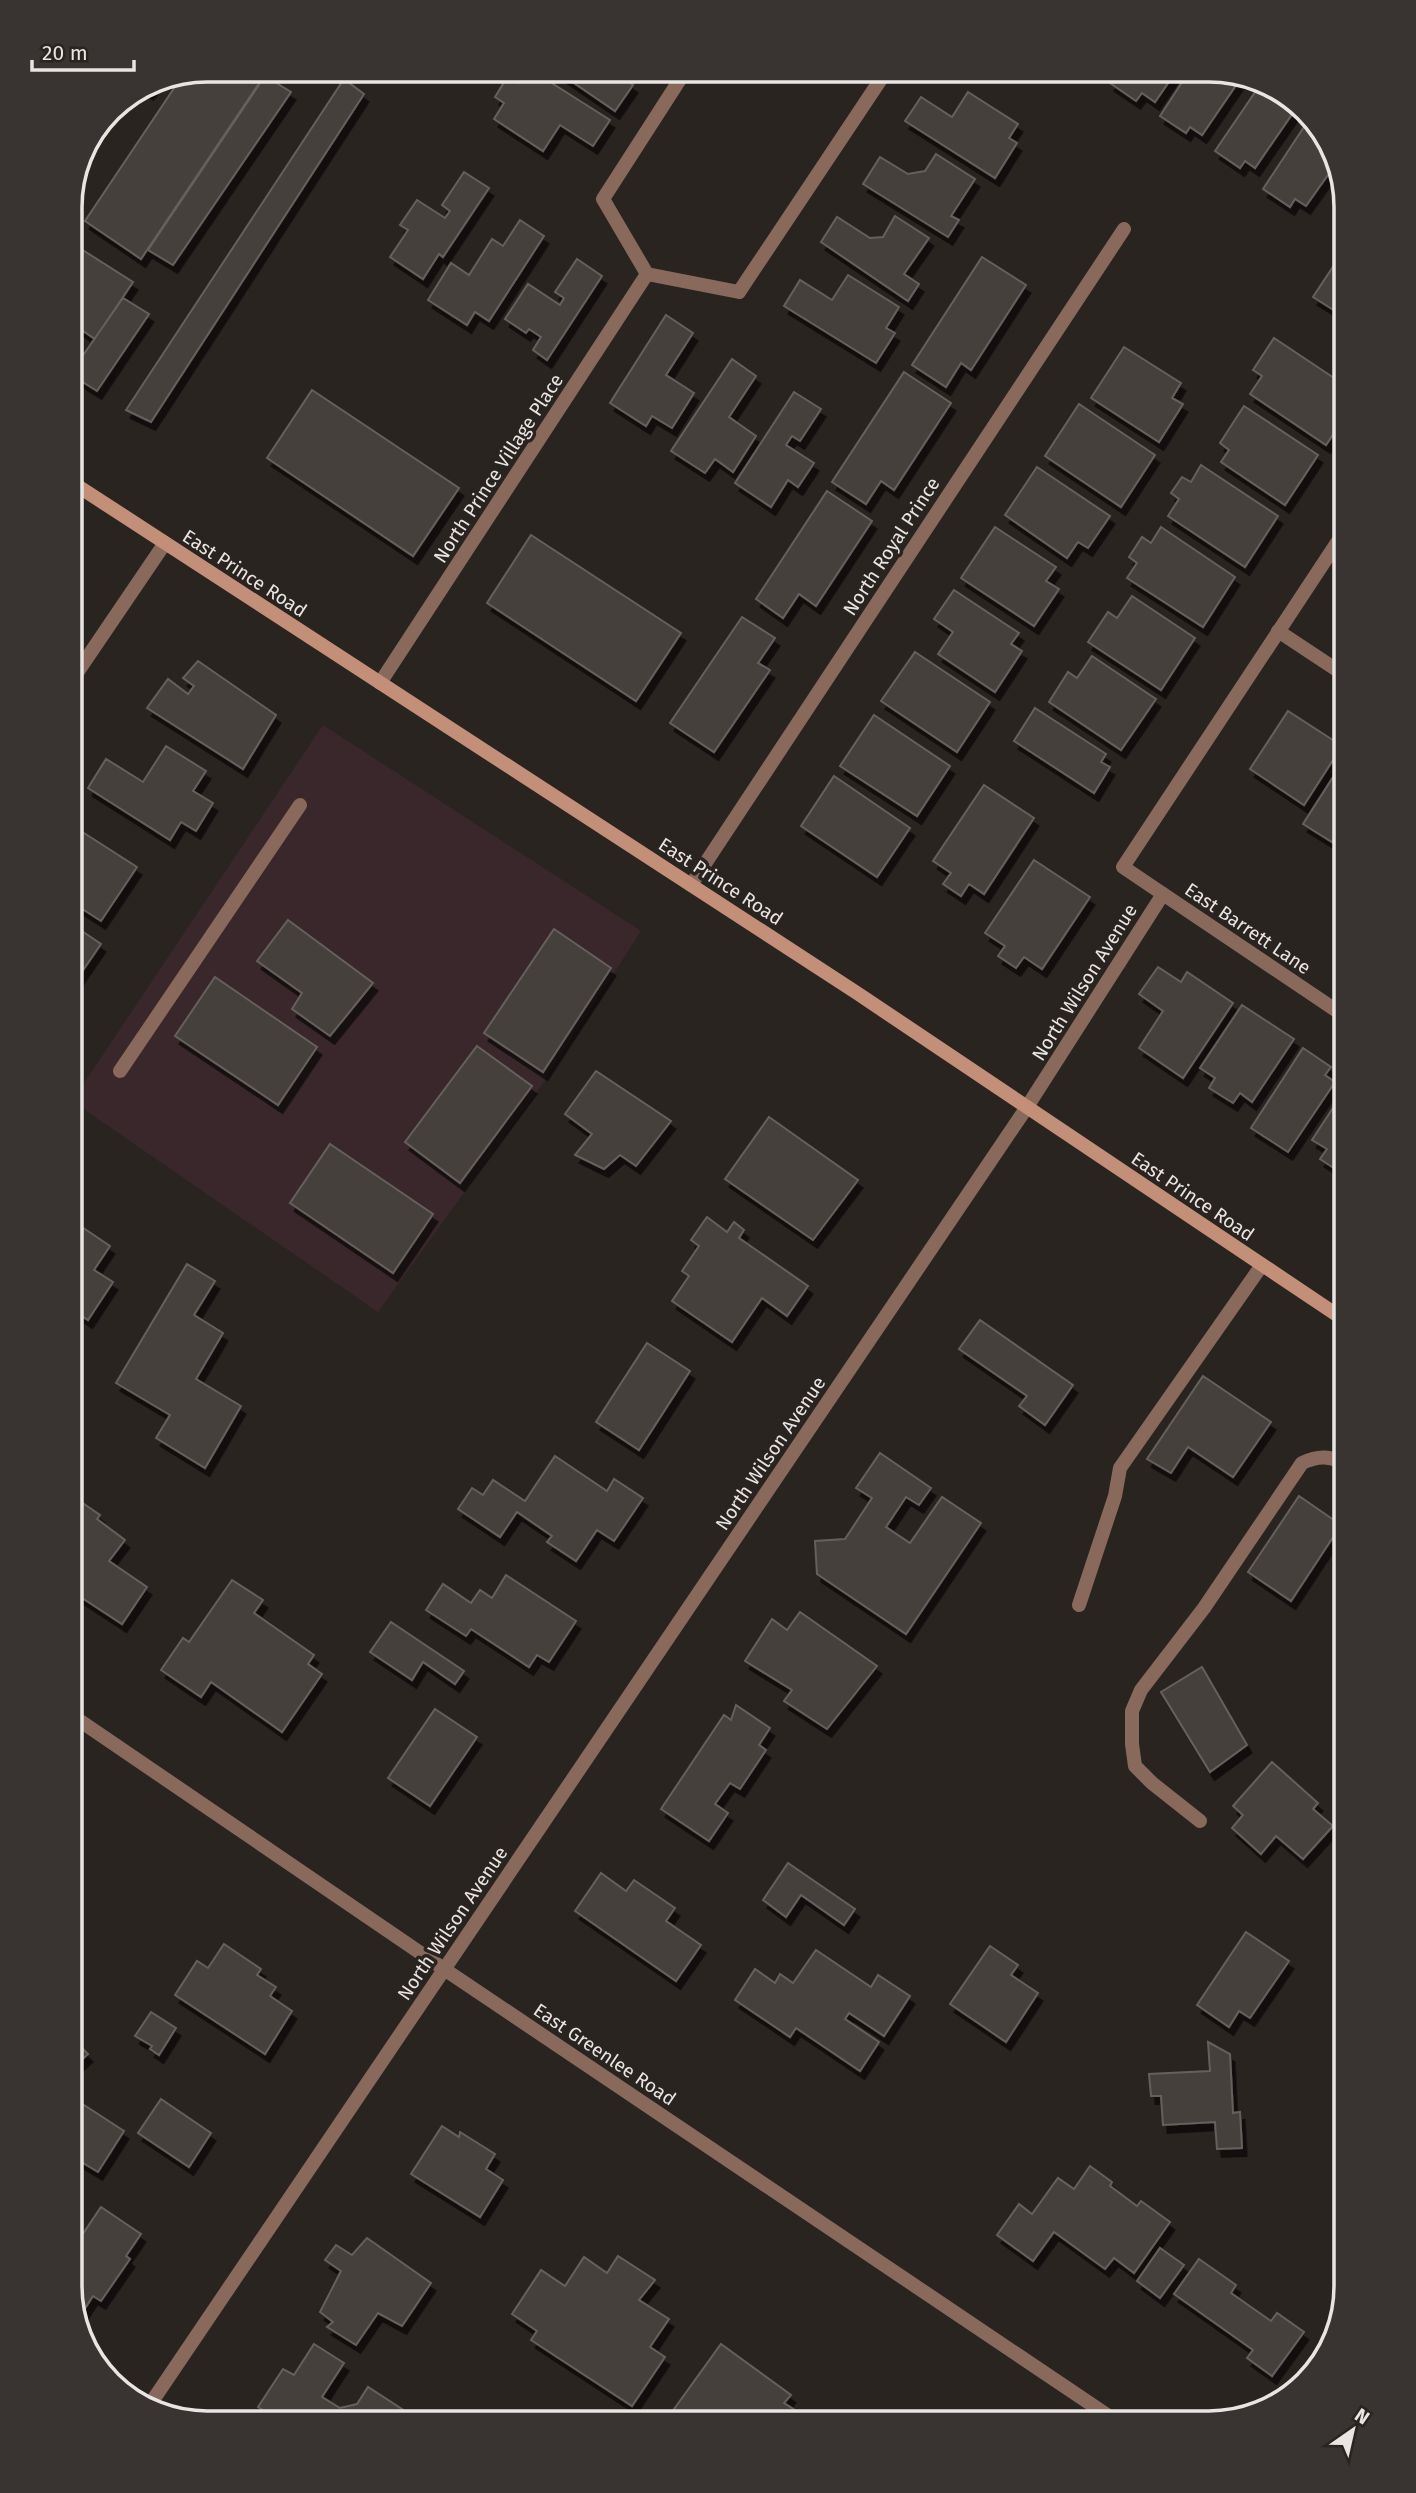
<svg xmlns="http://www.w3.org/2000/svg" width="1416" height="2493" font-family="'Fira Sans',sans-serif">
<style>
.commercial{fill:#3a272b}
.green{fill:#173b0c}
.building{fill:#443f3a;stroke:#66605c;stroke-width:2;filter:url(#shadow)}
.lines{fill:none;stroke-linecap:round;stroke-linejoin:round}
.service{stroke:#89695b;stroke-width:14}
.minor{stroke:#89695b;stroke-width:14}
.secondary{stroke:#c38f79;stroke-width:14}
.labels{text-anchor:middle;stroke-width:7;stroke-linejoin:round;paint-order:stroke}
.street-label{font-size:19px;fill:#e8e5e3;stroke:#2a2421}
.rim{fill:none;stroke:#e8e5e3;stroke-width:3.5}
</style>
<defs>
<filter id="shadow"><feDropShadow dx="4.5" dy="8" stdDeviation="0" flood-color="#0009"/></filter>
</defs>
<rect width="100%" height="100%" fill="#2a2421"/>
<!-- commercial -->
<polygon class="commercial" points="323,725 641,931 541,1086 378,1312 72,1101"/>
<!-- green -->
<polygon class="green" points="110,110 120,117 74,182 81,154"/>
<!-- building -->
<g class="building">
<polygon points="207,70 268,70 141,259 85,221 183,75"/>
<polygon points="526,70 531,70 610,120 593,146 560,125 543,151 494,119 504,103 495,97 508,76 518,83"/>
<polygon points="555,70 589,70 594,73 595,70 612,70 633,85 615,111"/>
<polygon points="1119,70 1177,70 1155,102 1142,93 1136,101 1110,83"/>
<polygon points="1190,70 1218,70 1241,78 1202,135 1190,127 1186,133 1160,116"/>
<polygon points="265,76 291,92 173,265 148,250"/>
<polygon points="344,79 364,94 151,422 126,410"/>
<polygon points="158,80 149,92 143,88 155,80"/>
<polygon points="1260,85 1285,93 1297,107 1255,168 1245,161 1240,168 1215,151"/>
<polygon points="968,92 1018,124 1009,138 1017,143 995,178 905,121 921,97 952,117"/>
<polygon points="1308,121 1335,154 1337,162 1306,206 1295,199 1290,207 1263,189"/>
<polygon points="936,154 975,179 951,216 959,220 948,237 863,184 880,157 908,174 925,171"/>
<polygon points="464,172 489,188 443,257 439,254 423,279 390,257 408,230 400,225 417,200 445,218 450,211 442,205"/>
<polygon points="895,216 929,238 904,274 919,284 908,301 821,242 837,217 870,238 883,237"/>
<polygon points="520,220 544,236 489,321 475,312 467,325 428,300 451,263 469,275 492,239 503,246"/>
<polygon points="70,242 133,282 95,339 70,322"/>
<polygon points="1346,247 1346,307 1340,314 1313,297"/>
<polygon points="982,257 1026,285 971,370 961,363 946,387 912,365"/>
<polygon points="577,259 602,276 547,360 533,350 541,337 529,329 526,333 505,319 528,284 560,305 564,298 555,292"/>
<polygon points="848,275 899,307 886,328 895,333 876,363 784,306 800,280 832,300"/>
<polygon points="123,298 149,314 97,391 70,374"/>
<polygon points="666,315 693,333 666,375 694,393 672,428 652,416 646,426 610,403"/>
<polygon points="1274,338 1346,386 1346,415 1326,445 1250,394 1262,376 1253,370"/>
<polygon points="1124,347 1181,383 1172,398 1183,404 1159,442 1091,398"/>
<polygon points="732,359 756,376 729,417 756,436 733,472 715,459 705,473 671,451"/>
<polygon points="904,372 951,403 894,490 881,481 866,504 832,482"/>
<polygon points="312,390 459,488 413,556 267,458"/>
<polygon points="794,392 821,409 800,441 792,436 786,445 814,463 798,487 788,480 771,507 735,483"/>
<polygon points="1079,404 1155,455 1121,507 1045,456"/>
<polygon points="1244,406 1318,455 1285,505 1221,462 1229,450 1220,443"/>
<polygon points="1201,465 1278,516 1245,567 1168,516 1179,499 1171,493 1182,477 1191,482"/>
<polygon points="1037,467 1110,516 1088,548 1078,542 1067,558 1005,515"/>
<polygon points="827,491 872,521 816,606 799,594 783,618 756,599"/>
<polygon points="995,527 1056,567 1046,581 1059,589 1034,626 961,578"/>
<polygon points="1161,527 1235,577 1203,627 1127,578 1137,563 1129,557 1142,537 1151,543"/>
<polygon points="531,535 681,633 636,701 487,603"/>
<polygon points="954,590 1019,633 1011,644 1022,651 995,692 938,654 953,632 934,619"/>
<polygon points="1132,596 1195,638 1161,690 1088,642 1108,612 1117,618"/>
<polygon points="742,617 775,638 758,663 770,670 714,752 670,723"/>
<polygon points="915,652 990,702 957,752 881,701"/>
<polygon points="1092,656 1156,699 1121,750 1049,702 1068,672 1077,678"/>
<polygon points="198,661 276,715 243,769 147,708 168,679 188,694 194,686 183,678"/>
<polygon points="1035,708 1106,754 1101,762 1110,767 1094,793 1014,741"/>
<polygon points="1288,711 1342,746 1304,805 1250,769"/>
<polygon points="874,715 950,766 917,816 840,766"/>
<polygon points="166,746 206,771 193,791 213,803 196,831 181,822 170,840 88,788 106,759 143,782"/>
<polygon points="1346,757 1346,839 1337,833 1332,842 1303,824"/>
<polygon points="834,776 910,828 877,877 801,826"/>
<polygon points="984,785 1034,818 984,894 969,884 961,896 943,884 951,873 933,861"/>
<polygon points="73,826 137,867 101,921 70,901 70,830"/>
<polygon points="1034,860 1090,897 1042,969 1024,957 1016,968 998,956 1005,946 985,933"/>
<polygon points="288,920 373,983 330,1036 292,1009 302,993 257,961"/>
<polygon points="70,923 101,944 77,979 70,975"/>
<polygon points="554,929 611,968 543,1072 484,1033"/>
<polygon points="1158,967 1181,982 1187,972 1233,1003 1183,1078 1139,1048 1163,1011 1139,994"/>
<polygon points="215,977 317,1047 278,1105 175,1036"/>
<polygon points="1242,1005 1294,1039 1252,1102 1240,1093 1233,1103 1209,1088 1215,1078 1200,1068"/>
<polygon points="477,1046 532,1086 460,1183 405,1142"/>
<polygon points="1303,1048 1331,1067 1325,1075 1335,1082 1288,1152 1251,1128"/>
<polygon points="596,1071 671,1121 636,1166 620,1155 604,1169 575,1155 592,1134 565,1114"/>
<polygon points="1346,1088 1346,1164 1340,1172 1320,1159 1327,1149 1312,1140"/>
<polygon points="769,1117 858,1180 813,1240 725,1179"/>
<polygon points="330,1144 433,1214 393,1273 290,1203"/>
<polygon points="707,1217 727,1232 734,1222 744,1230 739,1238 808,1286 787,1316 762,1298 732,1342 672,1301 689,1276 682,1271 699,1246 691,1240"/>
<polygon points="70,1219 110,1246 94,1270 113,1282 88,1320 70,1308"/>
<polygon points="187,1264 215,1281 194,1315 223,1333 196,1379 241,1406 205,1468 156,1438 170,1415 116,1383"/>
<polygon points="980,1320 1073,1385 1045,1425 1019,1406 1027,1396 959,1349"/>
<polygon points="647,1343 690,1371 639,1450 596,1422"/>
<polygon points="1203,1376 1271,1422 1233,1477 1188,1447 1171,1473 1147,1459"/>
<polygon points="880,1453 931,1488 919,1505 906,1497 886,1527 910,1543 942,1497 981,1523 906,1634 817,1574 815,1541 845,1539 872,1498 856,1488"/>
<polygon points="555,1456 607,1491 614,1479 643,1498 614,1541 597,1530 576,1561 547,1542 552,1536 517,1512 500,1537 458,1509 472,1488 483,1495 493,1480 525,1501"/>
<polygon points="71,1495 100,1515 97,1519 125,1540 109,1561 147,1587 122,1624 70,1590"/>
<polygon points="1299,1496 1341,1525 1291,1601 1248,1572"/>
<polygon points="506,1575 576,1621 549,1662 537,1655 529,1667 471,1629 466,1636 426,1610 443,1584 471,1603 480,1590 492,1598"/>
<polygon points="232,1580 263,1600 254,1613 314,1655 308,1664 322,1674 282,1732 211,1682 201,1697 161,1670 183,1638 189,1642"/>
<polygon points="800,1612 877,1666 827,1729 784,1701 792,1690 745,1661 772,1619 787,1630"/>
<polygon points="391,1622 464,1671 455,1684 423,1662 412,1680 370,1652"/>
<polygon points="1202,1667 1247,1745 1210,1772 1161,1692"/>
<polygon points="736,1705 770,1728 759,1745 766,1750 740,1789 730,1783 715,1804 728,1813 709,1841 661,1809 724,1715 731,1720"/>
<polygon points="435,1709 477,1737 430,1806 388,1778"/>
<polygon points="1272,1762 1318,1803 1313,1809 1333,1826 1303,1859 1276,1836 1261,1854 1232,1828 1243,1815 1233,1806"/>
<polygon points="788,1863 855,1909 844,1925 801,1895 786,1917 763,1900"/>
<polygon points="601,1873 626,1891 634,1880 675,1908 666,1921 701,1945 676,1981 575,1911"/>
<polygon points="1246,1932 1289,1961 1250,2018 1239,2011 1229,2027 1197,2005"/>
<polygon points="224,1944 261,1969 257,1975 276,1987 270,1996 292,2011 265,2054 175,1995 197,1961 208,1968"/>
<polygon points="990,1946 1018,1965 1011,1975 1038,1993 1006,2042 950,2004"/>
<polygon points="816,1950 871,1987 878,1975 910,1996 884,2036 849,2013 845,2019 879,2042 860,2071 796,2028 790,2037 735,2000 755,1969 775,1983 780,1974 793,1983"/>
<polygon points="151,2012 176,2028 159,2055 150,2049 152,2046 135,2036"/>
<polygon points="70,2036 88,2054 70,2071"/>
<polygon points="1208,2042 1230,2054 1233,2113 1240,2112 1242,2148 1217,2149 1215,2122 1163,2125 1161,2096 1151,2096 1149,2074 1210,2071"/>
<polygon points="161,2099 211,2133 189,2167 138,2133"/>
<polygon points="84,2105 124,2131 98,2172 70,2155 70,2126"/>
<polygon points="442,2126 459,2137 460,2132 495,2154 486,2169 503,2180 480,2217 411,2174"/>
<polygon points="1090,2166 1112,2182 1110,2186 1137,2206 1141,2201 1170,2222 1134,2273 1114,2258 1105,2269 1054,2232 1033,2261 997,2235 1019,2204 1032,2214 1058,2178 1074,2189"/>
<polygon points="101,2207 141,2234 126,2256 130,2259 101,2301 93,2296 77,2321 70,2286 70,2253"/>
<polygon points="367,2238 431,2283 402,2326 378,2313 356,2345 327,2327 333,2322 320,2312 341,2271 325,2260 336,2245 352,2255"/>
<polygon points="1160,2248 1184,2265 1160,2298 1137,2281"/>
<polygon points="618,2256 655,2280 639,2300 669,2319 650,2347 665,2357 632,2406 531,2340 537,2331 512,2314 541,2270 565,2286 584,2257 607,2273"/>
<polygon points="1199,2259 1236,2285 1231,2293 1271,2321 1277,2313 1304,2332 1272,2376 1247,2358 1253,2350 1174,2294"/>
<polygon points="314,2344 344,2363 322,2397 340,2408 357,2404 368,2387 405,2411 397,2423 371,2423 365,2419 363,2423 334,2423 329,2419 327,2423 283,2423 258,2407 283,2369 294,2375"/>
<polygon points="721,2344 791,2395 784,2403 798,2412 790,2423 664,2423"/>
</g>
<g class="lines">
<!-- service -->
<g class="service">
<polyline points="120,1071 300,805"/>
<polyline points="1079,1605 1115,1496 1120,1468 1262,1265"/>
<path d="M1200 1821 1152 1783 1135 1766 1132 1744V1711L1141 1690 1204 1608 1302 1463C1319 1455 1330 1456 1346 1464"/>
</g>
<!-- minor -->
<g class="minor">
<polyline points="686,70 603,199 647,274 739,292 887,70"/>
<polyline points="1278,631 1346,676"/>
<polyline points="70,683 165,543"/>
<polyline points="380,683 647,274"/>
<polyline points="691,885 1124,229"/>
<polyline points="1163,894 1346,1017"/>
<polyline points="70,1714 444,1969 1119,2423"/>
<polyline points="149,2406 1027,1107 1163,894 1123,867 1346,529"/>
</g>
<!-- secondary -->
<polyline class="secondary" points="70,481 857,993 1346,1321"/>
</g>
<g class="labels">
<!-- street labels -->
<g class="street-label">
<text transform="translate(498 468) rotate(-57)" y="7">North Prince Village Place</text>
<text transform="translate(891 546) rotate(-57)" y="7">North Royal Prince</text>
<text transform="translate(245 573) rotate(33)" y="7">East Prince Road</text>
<text transform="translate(721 881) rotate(33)" y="7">East Prince Road</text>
<text transform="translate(1248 928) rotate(34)" y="7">East Barrett Lane</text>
<text transform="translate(1084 982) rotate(-58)" y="7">North Wilson Avenue</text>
<text transform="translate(1193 1196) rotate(34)" y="7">East Prince Road</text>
<text transform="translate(770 1453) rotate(-56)" y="7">North Wilson Avenue</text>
<text transform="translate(452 1923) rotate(-56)" y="7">North Wilson Avenue</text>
<text transform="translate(605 2054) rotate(34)" y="7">East Greenlee Road</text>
</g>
</g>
<!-- crop -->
<path d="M0 0H1416V2493H0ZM207 82H1209A125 125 0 0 1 1334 207V2286A125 125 0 0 1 1209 2411H207A125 125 0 0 1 82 2286V207A125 125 0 0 1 207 82Z" fill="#393331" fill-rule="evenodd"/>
<path class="rim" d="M207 82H1209A125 125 0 0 1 1334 207V2286A125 125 0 0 1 1209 2411H207A125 125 0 0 1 82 2286V207A125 125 0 0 1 207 82Z"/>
<!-- north arrow -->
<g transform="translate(1353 2430) rotate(34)" stroke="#2a2421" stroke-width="5" paint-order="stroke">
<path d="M0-5L12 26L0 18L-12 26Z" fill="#e8e5e3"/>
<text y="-10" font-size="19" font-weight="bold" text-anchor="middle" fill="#e8e5e3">N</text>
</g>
<!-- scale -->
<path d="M32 60v10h102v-10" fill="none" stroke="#e8e5e3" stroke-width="3.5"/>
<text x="42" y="60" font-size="21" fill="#e8e5e3" stroke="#2a2421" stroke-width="5" paint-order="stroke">20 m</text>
</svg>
